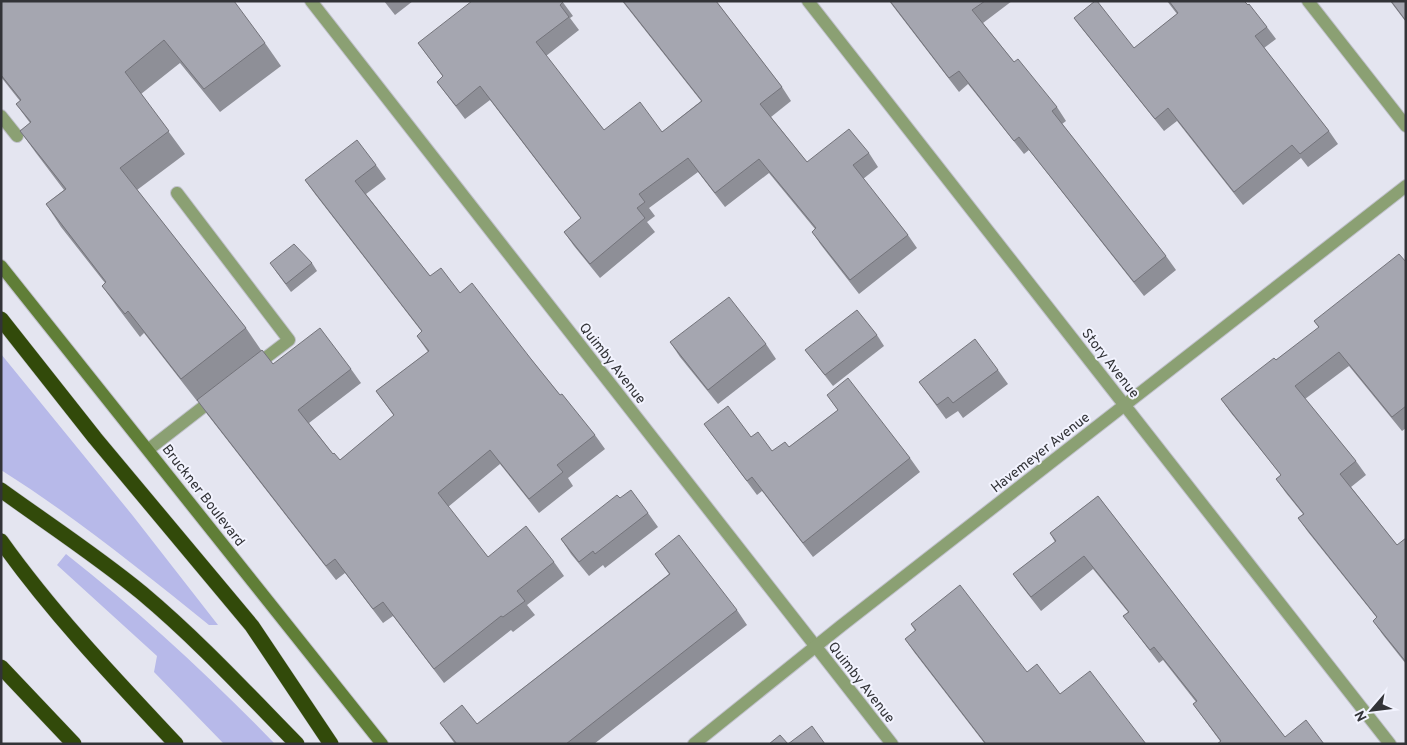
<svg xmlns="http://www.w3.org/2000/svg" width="1407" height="745" font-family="Overpass,sans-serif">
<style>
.grass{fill:#b7b9e9}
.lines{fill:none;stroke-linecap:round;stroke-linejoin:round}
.lane-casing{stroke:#c0c1cb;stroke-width:14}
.street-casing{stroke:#c0c1cb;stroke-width:14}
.secondary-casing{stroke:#c0c1cb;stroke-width:14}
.highway-casing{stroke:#c0c1cb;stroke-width:16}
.lane{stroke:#8ba073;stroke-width:12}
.street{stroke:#8ba073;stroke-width:12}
.secondary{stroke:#607e37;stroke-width:12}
.highway{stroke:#324a0a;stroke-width:15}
.wall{fill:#8e8f97}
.building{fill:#a5a6b0;stroke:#74747b}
.labels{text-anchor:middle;stroke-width:4;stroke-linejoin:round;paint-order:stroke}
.street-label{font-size:14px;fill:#323337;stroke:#f2f3fe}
</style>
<rect width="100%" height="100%" fill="#e4e5f0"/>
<!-- grass -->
<g class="grass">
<path d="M1 354 133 516 218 625H209C142 571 74 516 1 470Z"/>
<path d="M66 554C140 612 209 676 275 744H224L154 672 157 656 57 565Z"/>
</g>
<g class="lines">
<!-- lane casing -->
<g class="lane-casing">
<g id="lane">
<polyline points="1,116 17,136"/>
<polyline points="177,193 289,340 255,366"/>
<polyline points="149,449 216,397"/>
</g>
</g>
<!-- street casing -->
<g class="street-casing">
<g id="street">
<polyline points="311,1 892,744"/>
<polyline points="808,1 1390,744"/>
<polyline points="1308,1 1406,126"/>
<polyline points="694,744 841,626 1406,186"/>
</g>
</g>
<!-- secondary casing -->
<g class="secondary-casing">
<polyline id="secondary" points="1,266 382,744"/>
</g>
<!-- highway casing -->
<g class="highway-casing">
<g id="highway">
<polyline points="1,319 95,438 252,626 331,744"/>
<path d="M1 490C48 524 97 556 142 593 198 640 246 692 297 744"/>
<path d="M1 541C53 614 115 679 176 744"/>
<polyline points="1,667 74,744"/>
</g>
</g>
<!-- lane -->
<use href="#lane" class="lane"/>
<!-- street -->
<use href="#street" class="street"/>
<!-- secondary -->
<use href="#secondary" class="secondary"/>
<!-- highway -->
<use href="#highway" class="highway"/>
</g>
<!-- wall -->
<g class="wall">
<polygon points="1,1 265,43 281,66 220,112 180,63 141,94 185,154 137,190 246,328 261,350 273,364 351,369 361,383 309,423 333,454 340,460 394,416 376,391 428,352 417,336 422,332 315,194 305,180 376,165 386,179 366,194 430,276 460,293 531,359 560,395 595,435 605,449 568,478 573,486 539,513 500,464 448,507 488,557 554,562 564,576 527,605 535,615 513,632 511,630 444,683 393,616 383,623 345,573 336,580 207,414 198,401 197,401 144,333 140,337 118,308 102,286 105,283 61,227 46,204 64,190 36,153 20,131 30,123 16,104 20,101 1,77"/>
<polygon points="384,1 413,1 395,15"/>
<polygon points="562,1 573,16 570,18 579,30 546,56 604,130 662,132 701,101 622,1 716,1 782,87 791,101 771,117 807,162 869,153 878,167 863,179 908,235 917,248 859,294 821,245 812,232 815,229 769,173 725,207 698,172 649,208 655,216 647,222 655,232 600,278 574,246 564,232 581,219 490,100 465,119 437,82 443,77 418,43"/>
<polygon points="889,1 1012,1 983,23 1014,62 1057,107 1066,121 1062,124 1166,256 1176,270 1144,296 1029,150 1024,154 968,84 959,92"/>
<polygon points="1167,1 1244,1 1267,27 1276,39 1264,48 1329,131 1338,144 1308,167 1301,158 1243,205 1177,121 1164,131 1083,30 1074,18 1134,48 1177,14"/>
<polygon points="1390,1 1406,1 1406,22"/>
<polygon points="1406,262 1406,428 1402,431 1349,366 1305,399 1356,461 1366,475 1351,487 1397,545 1406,538 1406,664 1383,635 1373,621 1377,618 1308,532 1298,518 1303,514 1286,493 1276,479 1281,475 1231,413 1221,399 1276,360 1319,328 1314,321"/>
<polygon points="312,263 317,271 291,292 275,270"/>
<polygon points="877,335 884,346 833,386 805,350"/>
<polygon points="670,342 766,344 776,359 718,404 680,357"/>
<polygon points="998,370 1008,384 963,418 958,411 946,419 919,382"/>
<polygon points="827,395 910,458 920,472 813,557 762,491 757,495 704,424 751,437 772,451 789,447 838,410"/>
<polygon points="1098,496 1285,737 1220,741 1193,704 1196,702 1163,660 1159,663 1133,629 1123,616 1128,612 1093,569 1041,611 1023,588 1013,574 1055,542 1050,533"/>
<polygon points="620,498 648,513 658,527 605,568 603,565 589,576 571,554 561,539"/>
<polygon points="655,554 737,610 747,625 594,744 455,744 440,723 477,724 669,574"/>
<polygon points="911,624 1027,672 1060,694 1146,744 985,744 914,652 905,639 915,631"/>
</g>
<!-- building -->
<g class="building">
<polygon points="1,1 234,1 265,43 204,89 164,40 125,72 169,131 120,168 246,328 181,379 128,311 125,314 102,286 106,282 46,204 66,189 20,131 31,122 16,104 21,100 1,75"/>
<polygon points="472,1 562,1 563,2 560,5 569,17 536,42 604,130 640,102 662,132 702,101 623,1 716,1 782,87 760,104 807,162 849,129 869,153 853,165 908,235 850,280 812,232 816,228 759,159 715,193 688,158 639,194 645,202 637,208 645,218 590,264 564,232 581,218 480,86 456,106 437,82 443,76 418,43"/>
<polygon points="890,1 985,1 972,10 1014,62 1018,59 1057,107 1052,111 1166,256 1134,282 1019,137 1014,141 959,71 949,78"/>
<polygon points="1095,1 1097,1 1134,48 1178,13 1169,1 1244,1 1248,5 1249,4 1267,27 1255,36 1329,131 1300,154 1292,145 1234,192 1168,108 1155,119 1074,18"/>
<polygon points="1391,1 1406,1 1406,21"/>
<polygon points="357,140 376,165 355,181 430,276 441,268 460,293 472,283 531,359 560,395 562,394 595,435 557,465 563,472 529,499 490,450 438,493 488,557 526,526 554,562 517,591 525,601 503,617 501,616 434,669 383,602 373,609 335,559 326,566 197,400 262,350 273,364 320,328 351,369 298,410 333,454 334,453 340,460 394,415 376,391 429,351 417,336 422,331 305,180"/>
<polygon points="294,244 312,263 286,284 270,263"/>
<polygon points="1399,254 1406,262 1406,406 1392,417 1339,352 1295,386 1356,461 1340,474 1397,545 1406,538 1406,662 1373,621 1377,617 1298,518 1304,514 1276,479 1281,475 1221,399 1274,358 1276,360 1319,327 1314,321"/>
<polygon points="729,297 766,344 708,390 670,342"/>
<polygon points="857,310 877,335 825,375 805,350"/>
<polygon points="975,339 998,370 953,403 948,397 937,405 919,382"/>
<polygon points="848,378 910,458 803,543 752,477 747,481 704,424 728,406 751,437 758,432 772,451 785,442 789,447 838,410 827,395"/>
<polygon points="631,490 648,513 595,554 593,551 579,562 561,539 617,495 620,498"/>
<polygon points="1098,496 1285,737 1306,720 1324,744 1217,744 1221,741 1193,704 1197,701 1154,647 1150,650 1123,616 1129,612 1084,556 1031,597 1013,574 1056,541 1050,533"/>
<polygon points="679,535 737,610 566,744 457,744 440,723 462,705 477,724 670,574 655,554"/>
<polygon points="960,585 1027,672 1037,664 1060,694 1090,671 1146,744 986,744 905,639 916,630 911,624"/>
<polygon points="812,726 825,744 788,744"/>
<polygon points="780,735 788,744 769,744"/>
</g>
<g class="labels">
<!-- street labels -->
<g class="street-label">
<text transform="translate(613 363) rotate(52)" y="5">Quimby Avenue</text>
<text transform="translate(1111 363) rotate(52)" y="5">Story Avenue</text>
<text transform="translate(1040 452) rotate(-38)" y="5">Havemeyer Avenue</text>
<text transform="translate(204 495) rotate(52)" y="5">Bruckner Boulevard</text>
<text transform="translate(862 682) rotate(52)" y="5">Quimby Avenue</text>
</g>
</g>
<!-- border -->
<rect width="1407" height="745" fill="none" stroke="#323337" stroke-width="5"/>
<!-- north arrow -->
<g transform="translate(1372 710) rotate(242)" stroke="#f2f3fe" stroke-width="4" paint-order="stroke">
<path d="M0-4L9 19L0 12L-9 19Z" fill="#323337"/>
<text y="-8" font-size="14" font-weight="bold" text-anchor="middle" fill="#323337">N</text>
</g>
</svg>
